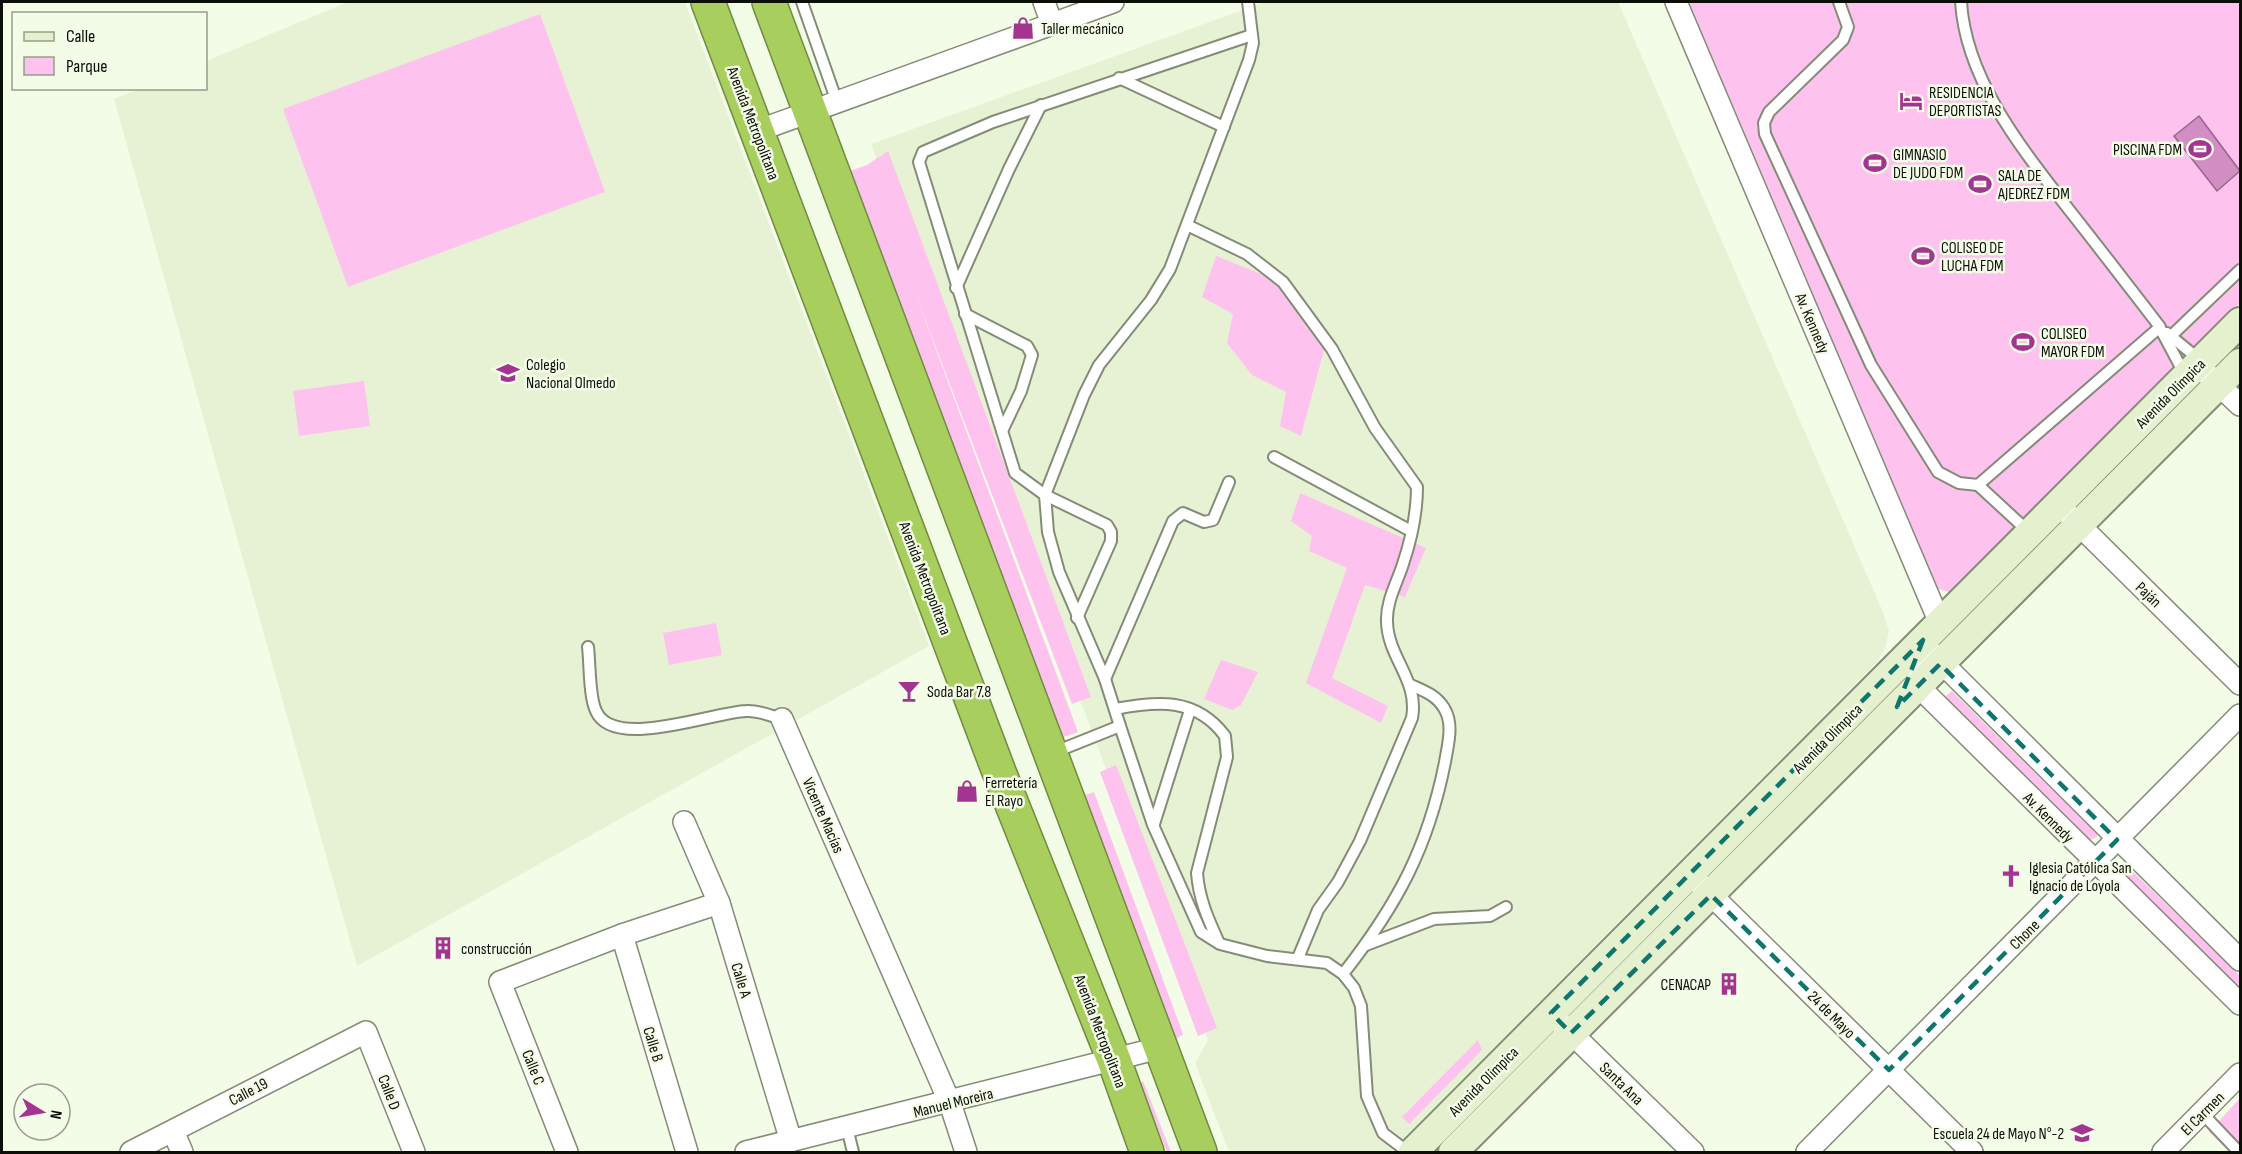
<svg xmlns="http://www.w3.org/2000/svg" width="2242" height="1154" font-family="'Sofia Sans Condensed',sans-serif">
<style>
.built{fill:#e7f2d5}
.green{fill:#fec2ef}
.water{fill:#d28dc2;stroke:#97678a;stroke-width:1.5}
.lines{fill:none;stroke-linecap:round;stroke-linejoin:round}
.lane-casing{stroke:#848c78;stroke-width:14}
.street-casing{stroke:#848c78;stroke-width:24}
.secondary-casing{stroke:#848c78;stroke-width:32}
.highway-casing{stroke:#718b40;stroke-width:36}
.lane{stroke:#fff;stroke-width:10}
.street{stroke:#fff;stroke-width:21}
.secondary{stroke:#e5f0cf;stroke-width:28}
.highway{stroke:#a8ce5e;stroke-width:33}
.marked{fill:none;stroke:#0f766e;stroke-width:4.5;stroke-dasharray:12 8;stroke-linejoin:round}
.labels{text-anchor:middle;stroke-width:5;stroke-linejoin:round;paint-order:stroke}
.poi-label{font-size:16px;fill:#0c0e08;stroke:#f3fce6;text-anchor:start}
.street-label{font-size:16px;fill:#0c0e08;stroke:#f3fce6}
</style>
<rect width="100%" height="100%" fill="#f3fce6"/>
<!-- built -->
<g class="built">
<polygon points="348,2 685,2 929,646 357,966 114,99 139,89 206,88 206,61"/>
<polygon points="1265,2 1618,2 1883,612 1889,631 1885,649 1876,663 1390,1152 1229,1152 1195,1063 1208,1040 871,144"/>
</g>
<!-- green -->
<g class="green">
<polygon points="1683,2 2240,2 2240,303 1965,584 1949,592 1929,586"/>
<polygon points="540,14 605,192 348,287 283,109"/>
<polygon points="888,151 1091,697 1072,704 912,285 1078,732 1058,739 847,172 867,165"/>
<polygon points="1216,256 1274,279 1324,350 1301,436 1280,426 1286,392 1252,375 1227,343 1233,314 1202,297"/>
<polygon points="364,381 370,426 299,436 293,391"/>
<polygon points="1300,493 1426,548 1405,597 1365,585 1332,678 1388,706 1381,723 1306,683 1347,568 1309,551 1312,536 1291,521"/>
<polygon points="716,623 722,655 669,665 663,633"/>
<polygon points="1221,660 1258,672 1241,705 1232,710 1204,699"/>
<polygon points="1952,691 2097,834 2097,837 2090,840 1946,700 1946,696"/>
<polygon points="1116,765 1217,1028 1198,1036 1100,772"/>
<polygon points="1094,792 1183,1034 1170,1043 1079,797"/>
<polygon points="2121,863 2124,863 2240,976 2240,989 2118,871"/>
<polygon points="1478,1040 1482,1050 1409,1124 1402,1117"/>
<polygon points="1143,1081 1171,1152 1167,1152 1140,1084"/>
<polygon points="2240,1098 2240,1152 2230,1152 2209,1132"/>
</g>
<!-- water -->
<polygon class="water" points="2199,116 2240,171 2217,191 2174,136"/>
<g class="lines">
<!-- lane casing -->
<g class="lane-casing">
<g id="lane">
<polyline points="802,2 837,102"/>
<path d="M1839 2 1848 27 1843 40 1769 112 1764 123 1765 134 1871 365 1938 472 1959 483 1978 485 2160 327C2130 288 2100 249 2070 211 2023 150 1966 81 1961 2"/>
<polyline points="1119,78 1224,127"/>
<path d="M1187 225 1247 254 1283 282 1332 349 1375 428 1417 487C1417 512 1411 540 1403 564 1397 583 1386 601 1387 622 1388 658 1419 680 1412 718L1360 841 1338 882 1318 910 1298 958"/>
<polyline points="956,288 1009,169 1041,105"/>
<polyline points="965,314 1027,346 1032,355 1021,391 1002,431"/>
<polyline points="2161,330 2185,375"/>
<polyline points="2167,333 2201,361"/>
<polyline points="2171,336 2240,270"/>
<polyline points="1274,457 1411,531"/>
<polyline points="1978,485 2030,533"/>
<polyline points="1077,618 1111,541 1111,532 1107,525 1045,495 1015,473 919,162 923,152 993,122 1252,35"/>
<path d="M588 647C590 663 589 697 596 711 613 751 714 712 746 711 758 710 771 716 782 719"/>
<polyline points="1105,679 1173,521 1183,513 1204,522 1213,520 1229,482"/>
<path d="M1115 709C1157 701 1196 697 1225 736L1227 757 1197 873C1199 899 1208 919 1219 943"/>
<polyline points="1120,726 1105,679 1059,572 1048,532 1045,495 1084,395 1099,365 1151,300 1170,269 1249,60 1253,43 1248,2"/>
<polyline points="1055,752 1120,726 1153,825 1201,932 1220,944 1267,956 1327,963 1343,974 1354,988 1361,1006 1367,1096 1383,1133 1408,1152"/>
<polyline points="1154,824 1190,710"/>
<polyline points="1366,945 1434,919 1490,916 1506,907"/>
<path d="M1343 974C1397 905 1428 848 1445 762 1448 744 1454 724 1444 708 1436 695 1424 691 1411 685"/>
<polyline points="2202,1113 2239,1152"/>
<polyline points="847,1128 853,1152"/>
</g>
</g>
<!-- street casing -->
<g class="street-casing">
<g id="street">
<polyline points="1044,2 1052,24"/>
<path d="M1676 2 1940 623C1922 642 1910 660 1918 686L2240 1004"/>
<polyline points="757,131 1113,2"/>
<polyline points="2208,375 2240,405"/>
<polyline points="2070,516 2240,684"/>
<polyline points="1932,653 2240,960"/>
<polyline points="782,719 950,1103 966,1152"/>
<polyline points="684,822 719,903 791,1141"/>
<polyline points="1700,884 1972,1152"/>
<polyline points="622,935 687,1152"/>
<polyline points="1562,1024 1693,1152"/>
<polyline points="173,1131 182,1152"/>
<polyline points="131,1152 366,1032 414,1152"/>
<polyline points="567,1152 500,982 622,935 719,903"/>
<polyline points="746,1152 1159,1048"/>
<polyline points="1807,1152 2240,715"/>
<polyline points="2163,1152 2240,1074"/>
</g>
</g>
<!-- secondary casing -->
<g class="secondary-casing">
<g id="secondary">
<polyline points="1413,1152 2240,322"/>
<polyline points="1453,1152 2240,363"/>
</g>
</g>
<!-- highway casing -->
<g class="highway-casing">
<g id="highway">
<polyline points="708,2 999,772 1114,1060 1147,1152"/>
<polyline points="769,2 1200,1152"/>
</g>
</g>
<!-- lane -->
<use href="#lane" class="lane"/>
<!-- street -->
<use href="#street" class="street"/>
<!-- secondary -->
<use href="#secondary" class="secondary"/>
<!-- highway -->
<use href="#highway" class="highway"/>
</g>
<!-- marked area -->
<path class="marked" d="M1923 640 1897 707 1940 664 2117 840 1889 1070 1711 895 1571 1033 1551 1013Z"/>
<!-- icons -->
<defs>
<g id="shop-bare" transform="scale(1.8)"><path d="M-5-2.5h2.3a2.7 3.5 0 0 1 5.4 0H5L5.5 6h-11ZM-1.5-2.5h3a1.5 2.3 0 0 0-3 0Z" fill="#a43491" stroke="#f3fce6" stroke-width="2.5" paint-order="stroke"/></g>
<g id="hotel-bare" transform="scale(1.8)"><path d="M-6-4.5h1.5V1H6V5H4.5V3h-9V5H-6ZM-4 0a1.8 1.8 0 1 1 3.6 0ZM.5 0V-2.5h3Q6-2.5 6 0Z" fill="#a43491" stroke="#f3fce6" stroke-width="2.5" paint-order="stroke"/></g>
<g id="stadium-bare" transform="scale(1.8)"><path d="M0-5a6.5 5 0 1 0 0 10a6.5 5 0 1 0 0-10ZM-3.5-1.8h7v3.6h-7Z" fill="#a43491" stroke="#f3fce6" stroke-width="2.5" paint-order="stroke"/></g>
<g id="school-bare" transform="scale(1.8)"><path d="M0-5L7-2L0 1L-7-2ZM-4 1L0 2.5L4 1V4Q0 6-4 4Z" fill="#a43491" stroke="#f3fce6" stroke-width="2.5" paint-order="stroke"/></g>
<g id="bar-bare" transform="scale(1.8)"><path d="M-6-5H6L.8 .8V4.5H3.5V6h-7V4.5H-.8V.8Z" fill="#a43491" stroke="#f3fce6" stroke-width="2.5" paint-order="stroke"/></g>
<g id="church-bare" transform="scale(1.8)"><path d="M-1.2-6h2.4v3.5h3.3v2.4h-3.3V6h-2.4V-.1h-3.3v-2.4h3.3Z" fill="#a43491" stroke="#f3fce6" stroke-width="2.5" paint-order="stroke"/></g>
<g id="building-bare" transform="scale(1.8)"><path d="M-4-6H4V6H1V3H-1V6H-4ZM-2.5-4.3h1.7v1.8h-1.7ZM.8-4.3h1.7v1.8H.8ZM-2.5-1h1.7V.8h-1.7ZM.8-1h1.7V.8H.8Z" fill="#a43491" stroke="#f3fce6" stroke-width="2.5" paint-order="stroke"/></g>
</defs>
<g fill-rule="evenodd">
<use href="#shop-bare" x="1023" y="28"/>
<use href="#hotel-bare" x="1911" y="101"/>
<use href="#stadium-bare" x="2200" y="149"/>
<use href="#stadium-bare" x="1875" y="163"/>
<use href="#stadium-bare" x="1980" y="184"/>
<use href="#stadium-bare" x="1923" y="256"/>
<use href="#stadium-bare" x="2023" y="342"/>
<use href="#school-bare" x="508" y="373"/>
<use href="#bar-bare" x="909" y="691"/>
<use href="#shop-bare" x="967" y="791"/>
<use href="#church-bare" x="2011" y="876"/>
<use href="#building-bare" x="443" y="948"/>
<use href="#building-bare" x="1729" y="984"/>
<use href="#school-bare" x="2082" y="1133"/>
</g>
<g class="labels">
<!-- poi labels -->
<g class="poi-label">
<text x="1041" y="34">Taller mecánico</text>
<text x="1929" y="98">RESIDENCIA<tspan x="1929" dy="18">DEPORTISTAS</tspan></text>
<text x="2182" y="155" text-anchor="end">PISCINA FDM</text>
<text x="1893" y="160">GIMNASIO<tspan x="1893" dy="18">DE JUDO FDM</tspan></text>
<text x="1998" y="181">SALA DE<tspan x="1998" dy="18">AJEDREZ FDM</tspan></text>
<text x="1941" y="253">COLISEO DE<tspan x="1941" dy="18">LUCHA FDM</tspan></text>
<text x="2041" y="339">COLISEO<tspan x="2041" dy="18">MAYOR FDM</tspan></text>
<text x="526" y="370">Colegio<tspan x="526" dy="18">Nacional Olmedo</tspan></text>
<text x="927" y="697">Soda Bar 7.8</text>
<text x="985" y="788">Ferretería<tspan x="985" dy="18">El Rayo</tspan></text>
<text x="2029" y="873">Iglesia Católica San<tspan x="2029" dy="18">Ignacio de Loyola</tspan></text>
<text x="461" y="954">construcción</text>
<text x="1711" y="990" text-anchor="end">CENACAP</text>
<text x="2064" y="1139" text-anchor="end">Escuela 24 de Mayo N°-2</text>
</g>
<!-- street labels -->
<g class="street-label">
<text transform="translate(754 123) rotate(69)" y="6">Avenida Metropolitana</text>
<text transform="translate(1813 323) rotate(67)" y="6">Av. Kennedy</text>
<text transform="translate(2170 393) rotate(-45)" y="6">Avenida Olimpica</text>
<text transform="translate(926 578) rotate(69)" y="6">Avenida Metropolitana</text>
<text transform="translate(2149 594) rotate(44)" y="6">Paján</text>
<text transform="translate(1827 738) rotate(-45)" y="6">Avenida Olimpica</text>
<text transform="translate(824 815) rotate(66)" y="6">Vicente Macías</text>
<text transform="translate(2049 817) rotate(45)" y="6">Av. Kennedy</text>
<text transform="translate(2024 934) rotate(-45)" y="6">Chone</text>
<text transform="translate(742 980) rotate(73)" y="6">Calle A</text>
<text transform="translate(1832 1014) rotate(45)" y="6">24 de Mayo</text>
<text transform="translate(1101 1031) rotate(69)" y="6">Avenida Metropolitana</text>
<text transform="translate(654 1044) rotate(73)" y="6">Calle B</text>
<text transform="translate(534 1067) rotate(68)" y="6">Calle C</text>
<text transform="translate(1483 1081) rotate(-45)" y="6">Avenida Olimpica</text>
<text transform="translate(1622 1083) rotate(44)" y="6">Santa Ana</text>
<text transform="translate(248 1091) rotate(-28)" y="6">Calle 19</text>
<text transform="translate(390 1092) rotate(69)" y="6">Calle D</text>
<text transform="translate(953 1102) rotate(-14)" y="6">Manuel Moreira</text>
<text transform="translate(2202 1113) rotate(-45)" y="6">El Carmen</text>
</g>
</g>
<!-- border -->
<rect width="2242" height="1154" fill="none" stroke="#0c0e08" stroke-width="6"/>
<!-- legend -->
<rect x="12" y="12" width="195" height="78" fill="#f3fce6" stroke="#979d8d" stroke-width="1.5"/>
<rect x="24" y="32" width="30" height="9" fill="#e5f0cf" stroke="#979d8d" stroke-width="1.5"/>
<text x="66" y="42" font-size="18" fill="#0c0e08">Calle</text>
<rect x="24" y="57" width="30" height="18" fill="#fec2ef" stroke="#979d8d" stroke-width="1.5"/>
<text x="66" y="72" font-size="18" fill="#0c0e08">Parque</text>
<!-- north arrow -->
<g transform="translate(42 1112) rotate(101)"><circle r="28" fill="#f3fce6" stroke="#979d8d" stroke-width="1.5"/>
<path d="M0-4.5L10 22L0 15L-10 22Z" fill="#a43491"/>
<text y="-9" font-size="16" font-weight="bold" text-anchor="middle" fill="#0c0e08">N</text>
</g>
</svg>
